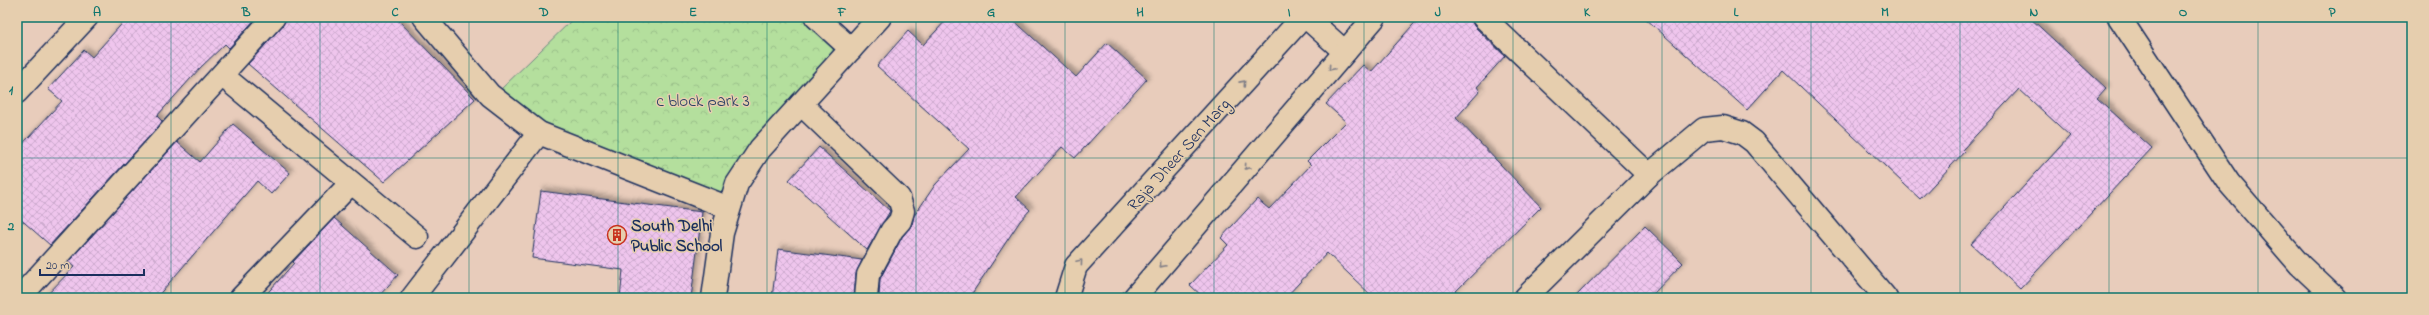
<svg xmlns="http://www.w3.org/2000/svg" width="2429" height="315" font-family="'Indie Flower',sans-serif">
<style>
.forest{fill:url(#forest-crowns);stroke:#68877e}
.building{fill:url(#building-cross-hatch);stroke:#1b2f5e;filter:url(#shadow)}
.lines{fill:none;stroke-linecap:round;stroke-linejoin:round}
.street-casing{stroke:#1b2f5e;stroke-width:25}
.secondary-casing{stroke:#1b2f5e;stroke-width:25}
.street{stroke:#e6ceae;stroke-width:22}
.secondary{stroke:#e6ceae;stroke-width:22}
.oneway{stroke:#807e86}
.grid{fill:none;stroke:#0f766e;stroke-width:1;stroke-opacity:0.55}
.labels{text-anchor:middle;stroke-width:3;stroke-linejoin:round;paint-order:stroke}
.park-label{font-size:17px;fill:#2a4164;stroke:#e6ceae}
.street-label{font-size:17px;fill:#1b2f5e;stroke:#e6ceae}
.poi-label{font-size:17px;font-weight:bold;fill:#1b2f5e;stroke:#e6ceae;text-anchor:start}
.neatline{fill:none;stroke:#0f766e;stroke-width:1.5}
.grid-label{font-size:13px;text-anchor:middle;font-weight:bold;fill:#0f766e}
</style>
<defs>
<pattern id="forest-crowns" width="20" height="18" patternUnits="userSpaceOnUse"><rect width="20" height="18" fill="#b4df9d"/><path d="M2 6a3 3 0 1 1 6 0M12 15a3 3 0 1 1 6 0" fill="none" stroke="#9ac08a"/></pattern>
<pattern id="building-cross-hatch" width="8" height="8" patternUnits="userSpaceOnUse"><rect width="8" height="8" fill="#efc5ed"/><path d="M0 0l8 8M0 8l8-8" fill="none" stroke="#ccaace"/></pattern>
<filter id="shadow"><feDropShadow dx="3.5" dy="-3.5" stdDeviation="2" flood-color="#0004"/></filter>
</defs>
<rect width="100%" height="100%" fill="#e8ccbb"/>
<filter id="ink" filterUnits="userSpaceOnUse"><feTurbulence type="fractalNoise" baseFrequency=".025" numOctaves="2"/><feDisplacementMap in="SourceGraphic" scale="8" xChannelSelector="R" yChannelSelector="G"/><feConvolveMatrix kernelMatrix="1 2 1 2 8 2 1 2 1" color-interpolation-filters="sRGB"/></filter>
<g filter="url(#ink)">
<!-- forest -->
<polygon class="forest" points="575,17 810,17 851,49 732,198 539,133 497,93"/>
<!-- building -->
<g class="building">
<polygon points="128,17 257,17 229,48 225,44 200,68 157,116 162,121 159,126 50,245 17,216 17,150 62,101 48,89 84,50 92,57"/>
<polygon points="286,17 395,17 475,99 384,182 248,64 283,25"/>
<polygon points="949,17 1010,17 1076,77 1107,43 1147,79 1075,158 1062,147 1016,197 1030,210 1020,221 969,298 879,298 880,279 902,237 912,225 914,216 935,185 969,149 877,66 908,31 923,45"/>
<polygon points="1420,17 1471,17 1474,26 1505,56 1477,87 1480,91 1456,118 1541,207 1449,298 1374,298 1327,253 1285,298 1204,298 1190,285 1228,245 1221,238 1257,199 1269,209 1311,165 1307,161 1346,122 1326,104 1363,65 1371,72"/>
<polygon points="1644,17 2029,17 2106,88 2097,98 2152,148 2020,289 1971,244 2070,136 2019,89 1963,149 1965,151 1920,199 1783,70 1747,110"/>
<polygon points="233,124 290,173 271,194 257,181 156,298 44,298 74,267 68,262 177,142 200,162"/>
<polygon points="819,147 890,211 867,250 789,180"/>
<polygon points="541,191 702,212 691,298 620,298 623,270 532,258"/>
<polygon points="334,218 398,275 377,298 263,298 294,263 293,262"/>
<polygon points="1645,226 1683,263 1649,298 1574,298"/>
<polygon points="778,249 862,260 856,274 854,298 772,298"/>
</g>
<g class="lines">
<!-- street casing -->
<g class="street-casing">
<g id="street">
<polyline points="424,17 490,95 539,133 729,208"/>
<polyline points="816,17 851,49"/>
<polyline points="1306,17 1345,52"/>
<polyline points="1483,17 1649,175"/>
<polyline points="2119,17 2229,183 2300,265 2335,298"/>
<polyline points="223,76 417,237"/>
<polyline points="17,92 87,17"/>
<polyline points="801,104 899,198 903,211 900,221 892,230 868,275 866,298"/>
<polyline points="19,298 274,17"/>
<polyline points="241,298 351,183"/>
<polyline points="412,298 539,133"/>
<polyline points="713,298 722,233 737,184 760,149 880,17"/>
<polyline points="1525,298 1649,175 1704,129 1723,127 1742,133 1754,142 1886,298"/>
</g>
</g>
<!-- secondary casing -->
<g class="secondary-casing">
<g id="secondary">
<polyline points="1066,298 1076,266 1303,17"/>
<polyline points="1134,298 1375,17"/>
</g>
</g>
<!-- street -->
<use href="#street" class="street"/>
<!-- secondary -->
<use href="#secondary" class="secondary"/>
</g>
<!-- one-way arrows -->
<defs><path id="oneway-chevron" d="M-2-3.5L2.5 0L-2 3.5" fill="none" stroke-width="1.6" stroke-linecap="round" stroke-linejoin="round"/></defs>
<g class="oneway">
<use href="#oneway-chevron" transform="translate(1331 68) rotate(131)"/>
<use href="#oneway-chevron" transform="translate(1243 83) rotate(-48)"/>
<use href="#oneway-chevron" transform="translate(1247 167) rotate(131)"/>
<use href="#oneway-chevron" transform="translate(1080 262) rotate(-50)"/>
<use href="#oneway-chevron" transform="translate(1162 265) rotate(131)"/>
</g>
</g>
<!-- grid -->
<path class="grid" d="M171 17V298M320 17V298M469 17V298M618 17V298M767 17V298M916 17V298M1065 17V298M1214 17V298M1364 17V298M1513 17V298M1662 17V298M1811 17V298M1960 17V298M2109 17V298M2258 17V298M17 158H2412"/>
<!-- icons -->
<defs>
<g id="building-ring" transform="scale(1)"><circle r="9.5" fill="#e6ceae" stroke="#c8321e" stroke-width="1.5"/><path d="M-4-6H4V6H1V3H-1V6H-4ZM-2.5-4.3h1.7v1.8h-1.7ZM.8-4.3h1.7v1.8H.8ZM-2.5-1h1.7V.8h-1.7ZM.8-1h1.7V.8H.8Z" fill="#c8321e"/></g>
</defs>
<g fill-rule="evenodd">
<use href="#building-ring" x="617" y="235"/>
</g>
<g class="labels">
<!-- park labels -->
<g class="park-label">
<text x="703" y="106">c block park 3</text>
</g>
<!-- street labels -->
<g class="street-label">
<text transform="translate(1178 154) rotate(-48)" y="6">Raja Dheer Sen Marg</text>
</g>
<!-- poi labels -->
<g class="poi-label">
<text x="631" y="231">South Delhi<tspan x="631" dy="20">Public School</tspan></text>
</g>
</g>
<!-- margin -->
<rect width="2429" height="315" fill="none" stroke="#e6ceae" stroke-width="44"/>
<!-- scale -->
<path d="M40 269v6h104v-6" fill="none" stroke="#1b2f5e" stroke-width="2"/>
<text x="46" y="269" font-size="12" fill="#1b2f5e" stroke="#e6ceae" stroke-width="3" paint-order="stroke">20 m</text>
<rect x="22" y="22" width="2385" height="271" class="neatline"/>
<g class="grid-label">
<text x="97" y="16">A</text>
<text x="246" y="16">B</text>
<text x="395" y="16">C</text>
<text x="544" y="16">D</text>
<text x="693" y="16">E</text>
<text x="842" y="16">F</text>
<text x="991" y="16">G</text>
<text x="1140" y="16">H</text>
<text x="1289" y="16">I</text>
<text x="1438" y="16">J</text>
<text x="1587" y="16">K</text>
<text x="1736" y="16">L</text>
<text x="1885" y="16">M</text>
<text x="2034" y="16">N</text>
<text x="2183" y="16">O</text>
<text x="2332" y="16">P</text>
<text x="11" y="94">1</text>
<text x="11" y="230">2</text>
</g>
</svg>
